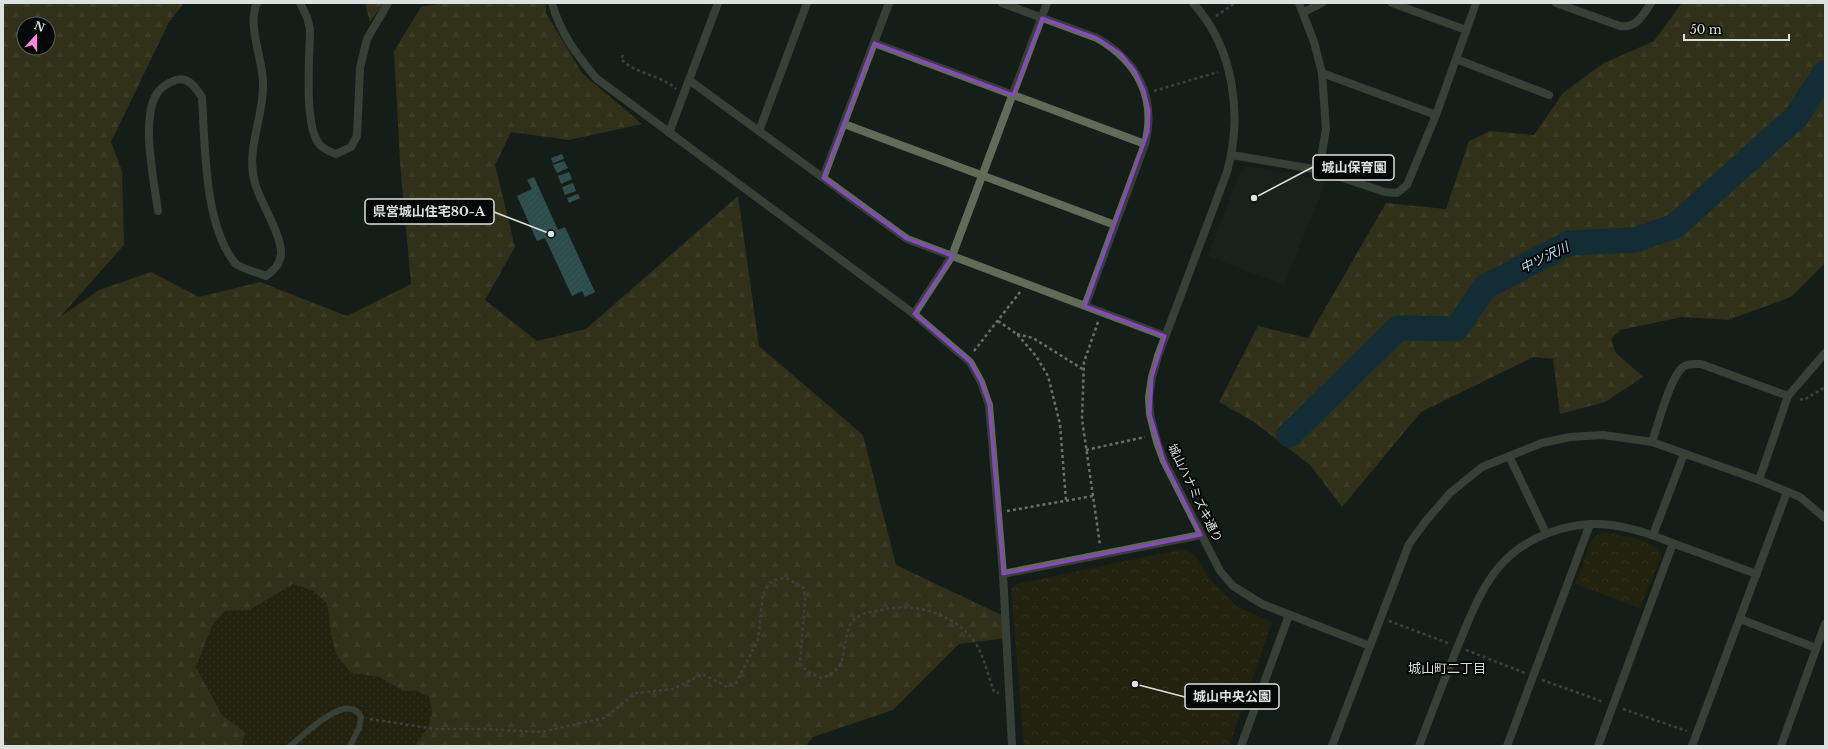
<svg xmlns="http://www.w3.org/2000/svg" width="1828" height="749" font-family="'Libre Baskerville','Noto Sans JP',serif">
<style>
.built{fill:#1a2923}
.grass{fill:url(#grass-dots)}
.forest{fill:url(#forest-firs);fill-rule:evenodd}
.park{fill:url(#park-crowns)}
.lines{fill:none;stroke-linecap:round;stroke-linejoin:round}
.river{stroke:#0e4159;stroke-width:25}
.building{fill:url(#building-hatch)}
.path{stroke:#69706c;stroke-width:2.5;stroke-dasharray:3 3;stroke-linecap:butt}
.service{stroke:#616b59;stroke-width:6}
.pedestrian{stroke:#616b59;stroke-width:8}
.minor{stroke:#616b59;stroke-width:8}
.tertiary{stroke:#616b59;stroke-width:8}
.marked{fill:none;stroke:#8947c4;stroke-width:3;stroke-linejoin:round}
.labels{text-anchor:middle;stroke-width:4;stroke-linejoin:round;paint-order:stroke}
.street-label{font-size:12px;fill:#dbe1de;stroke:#050806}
.water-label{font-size:13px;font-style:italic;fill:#b3dff8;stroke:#050806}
.neighbourhood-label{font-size:13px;fill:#d4dfda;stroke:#050806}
.leader{fill:none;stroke:#dbe1de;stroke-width:1.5}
.callout-dot{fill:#dbe1de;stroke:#050806;stroke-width:1.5}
.callout{fill:#050806;stroke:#dbe1de;stroke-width:1.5}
.callout-label{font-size:13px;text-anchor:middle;font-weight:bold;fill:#dbe1de}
</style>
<defs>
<pattern id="grass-dots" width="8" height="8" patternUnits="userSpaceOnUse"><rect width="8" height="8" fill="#312800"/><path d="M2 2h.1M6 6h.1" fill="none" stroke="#4e4725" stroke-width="1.8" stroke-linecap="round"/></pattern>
<pattern id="forest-firs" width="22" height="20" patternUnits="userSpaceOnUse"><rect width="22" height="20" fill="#524719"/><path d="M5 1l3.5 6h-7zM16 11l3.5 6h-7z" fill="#6a613a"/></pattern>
<pattern id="park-crowns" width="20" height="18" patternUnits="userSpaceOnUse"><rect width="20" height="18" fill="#312800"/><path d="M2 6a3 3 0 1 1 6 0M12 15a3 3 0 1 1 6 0" fill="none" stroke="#4e4725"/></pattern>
<pattern id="building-hatch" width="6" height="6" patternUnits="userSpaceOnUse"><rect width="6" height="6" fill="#4f8f92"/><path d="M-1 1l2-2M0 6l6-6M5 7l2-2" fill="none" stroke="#4a7576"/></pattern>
</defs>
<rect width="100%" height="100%" fill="#161e1a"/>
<!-- built -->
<polygon class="built" points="1247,166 1326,181 1284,285 1208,256 1240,172"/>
<!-- grass -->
<path class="grass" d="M293 584 313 591 327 604 331 633 336 654 351 673 379 677 403 691H417L429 697C436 721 428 728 414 746H242L245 732 222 715 196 667 212 626 225 611 250 610Z"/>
<!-- forest -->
<g class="forest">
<path d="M3 3H184L169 22 111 142 122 171 124 245 60 317 99 290 151 272 199 297 260 282 347 316 411 284 400 162 394 51 421 7 442 3H546V13L582 73 642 124 569 140 511 132 495 165 515 247 485 300 537 341 586 329 738 196 759 346 863 435 896 565 1010 619 1007 638 959 644 893 710 813 737 806 746H414C428 728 436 721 429 697L417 691H403L379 677 351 673 336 654 331 633 327 604 313 591 293 584 250 610 225 611 212 626 196 667 222 715 245 732 242 746H3ZM24 24H48V48H24Z"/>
<polygon points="365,3 384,3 370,22"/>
<polygon points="1682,3 1825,3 1825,262 1822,266 1791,297 1728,320 1682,317 1620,330 1611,339 1615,352 1643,377 1605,402 1560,414 1553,359 1533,357 1421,412 1342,507 1310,465 1254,422 1219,402 1258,326 1308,338 1386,203 1446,209 1469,141 1490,131 1534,135 1563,93 1602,64 1654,41"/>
</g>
<!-- park -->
<g class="park">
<path d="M1601 532C1619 536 1651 537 1662 554L1640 608 1575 584 1592 539Z"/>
<polygon points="1182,549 1195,555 1209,578 1236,606 1272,622 1229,746 1024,746 1011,589 1017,584"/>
</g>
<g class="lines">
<!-- river -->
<polyline class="river" points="1289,435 1398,328 1456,329 1485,287 1569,243 1635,240 1675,226 1796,117 1825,73"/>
</g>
<!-- building -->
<g class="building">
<polygon points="562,154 564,159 553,163 551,158"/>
<polygon points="564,161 568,168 557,173 553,165"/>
<polygon points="569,172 572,179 561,184 558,176"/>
<polygon points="534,177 558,230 565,227 595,292 585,297 582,291 572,296 545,238 537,241 517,196 532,189 527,180"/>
<polygon points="573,183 576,191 565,195 562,187"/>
<polygon points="578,194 580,198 569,203 567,198"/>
</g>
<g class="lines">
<!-- path -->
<g class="path">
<polyline points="1216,16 1235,3"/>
<path d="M623 55 621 59C636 75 660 74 676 89"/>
<polyline points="1154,91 1218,72"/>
<polyline points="998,321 1017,334 1036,356 1048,376 1060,424 1066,501"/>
<polyline points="1098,322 1084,362 1082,419 1100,545"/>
<polyline points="1017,334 1033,338 1084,370"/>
<polyline points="974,351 1020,292"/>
<polyline points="1800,399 1804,400 1825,387"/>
<polyline points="1086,450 1145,437"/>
<polyline points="1007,511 1093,496"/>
<polyline points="1389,621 1448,643"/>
<polyline points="1466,650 1525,673"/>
<polyline points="1542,680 1604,702"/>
<polyline points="1623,709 1687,731"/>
<path d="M370 719 435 729H486L541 732 604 718 636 693 673 689 703 674 727 687 736 683 758 640 763 594 768 585 774 580 786 578 804 588 805 599 800 664 808 672 821 678C852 669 839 645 851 624 856 614 871 612 881 610 916 601 961 615 979 649 985 662 989 678 994 692L999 693"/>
</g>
<!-- service -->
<path class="service" d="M290 746C303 736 348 690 361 717L359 728 350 746"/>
<!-- pedestrian -->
<polyline class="pedestrian" points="952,256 1047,3"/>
<!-- minor -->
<g class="minor">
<path d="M300 3 307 17 310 29C310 55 303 126 320 145 324 149 331 152 336 154L351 147 357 136 360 68 367 39 388 3"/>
<path d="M1002 3 1097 38C1137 61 1157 97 1145 144L1085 306"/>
<polyline points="1299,3 1314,42 1322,73 1326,129 1319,170"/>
<polyline points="1392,3 1466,30"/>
<path d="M1556 3 1620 26C1637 28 1642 16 1651 3"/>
<polyline points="1304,12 1322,3"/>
<polyline points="874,43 1145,144"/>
<polyline points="1456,59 1549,95"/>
<polyline points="1322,73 1436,115"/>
<polyline points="689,80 907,239 1165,336"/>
<polyline points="844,124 1115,225"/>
<polyline points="759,131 807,3"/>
<polyline points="1232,155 1319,170 1385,192 1397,193 1407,185 1436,115 1476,3"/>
<polyline points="823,178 889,3"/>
<path d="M158 211C154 181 141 121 156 95 160 88 169 82 176 80 188 76 196 88 202 97 205 144 204 225 235 263 239 268 259 273 266 276 274 270 280 265 281 254 282 235 260 202 255 183 245 149 265 115 263 81 262 57 247 25 257 3"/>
<polyline points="914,314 952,256"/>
<path d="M1652 442C1658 425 1670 377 1683 367 1689 363 1694 364 1701 364L1788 396"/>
<polyline points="1509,456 1546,533"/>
<polyline points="1759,480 1788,396 1825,353"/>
<polyline points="1653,535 1684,454"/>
<polyline points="1003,574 1201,535"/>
<polyline points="1740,619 1816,648"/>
<polyline points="1370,646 1409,544 1425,522 1450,493 1482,467 1542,443 1570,437 1603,435 1652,442 1759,480 1800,497 1825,518"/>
<polyline points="1241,746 1289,615"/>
<path d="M1419 746C1433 709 1447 672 1462 636 1472 612 1482 587 1499 567 1525 536 1571 520 1611 525 1635 528 1658 537 1680 546 1706 555 1731 565 1757 574"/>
<polyline points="1507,746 1590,524"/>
<polyline points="1598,746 1673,543"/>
<polyline points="1692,746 1787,492"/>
<polyline points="1781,746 1825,624"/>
</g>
<!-- tertiary -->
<g class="tertiary">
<path d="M552 3C560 33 577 55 596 78L914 314 970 362 981 382 989 405 1003 574 1012 746"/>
<path d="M1193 3C1234 48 1243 115 1227 172L1158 356 1152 377 1149 397 1150 414 1157 442 1164 461 1220 571 1233 586 1262 604 1370 646 1332 746"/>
<polyline points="669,133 718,3"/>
</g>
</g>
<!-- marked area -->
<path d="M0 0H1828V749H0ZM1042 18 1097 38 1121 54 1135 71 1144 90 1149 111 1148 132 1085 306 1165 336 1152 377 1150 414 1164 461 1201 535 1003 574 989 405 981 382 970 362 914 314 952 256 907 239 823 178 874 43 1013 95Z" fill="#161e1a" fill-opacity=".55" fill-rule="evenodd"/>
<path class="marked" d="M1042 18 1097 38 1121 54 1135 71 1144 90 1149 111 1148 132 1085 306 1165 336 1152 377 1150 414 1164 461 1201 535 1003 574 989 405 981 382 970 362 914 314 952 256 907 239 823 178 874 43 1013 95Z"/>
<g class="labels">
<!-- street labels -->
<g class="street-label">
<text transform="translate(1195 493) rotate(64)" y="4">城山ハナミズキ通り</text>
</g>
<!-- water labels -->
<g class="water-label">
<text transform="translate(1544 257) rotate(-26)" y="5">中ツ沢川</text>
</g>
<!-- neighbourhood labels -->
<g class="neighbourhood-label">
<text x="1447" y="673">城山町二丁目</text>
</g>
</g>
<!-- callouts -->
<path class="leader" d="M1254 198L1313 167M551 234L494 212M1135 684L1185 697"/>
<g class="callout-dot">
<circle cx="1254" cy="198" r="4"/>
<circle cx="551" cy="234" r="4"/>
<circle cx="1135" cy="684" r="4"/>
</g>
<g class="callout">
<rect x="1313" y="155" width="81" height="25" rx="4"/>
<rect x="365" y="199" width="129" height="25" rx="4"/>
<rect x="1185" y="684" width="94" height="25" rx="4"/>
</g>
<g class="callout-label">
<text x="1354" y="172">城山保育園</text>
<text x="429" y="216">県営城山住宅80-A</text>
<text x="1232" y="701">城山中央公園</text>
</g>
<!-- border -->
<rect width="1828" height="749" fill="none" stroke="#dbe1de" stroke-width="8"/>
<!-- north arrow -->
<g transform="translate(36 36) rotate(21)"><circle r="19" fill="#050806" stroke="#5b5f5c"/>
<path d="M0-3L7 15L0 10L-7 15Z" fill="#fe86e0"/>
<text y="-6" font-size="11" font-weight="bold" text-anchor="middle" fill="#dbe1de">N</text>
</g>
<!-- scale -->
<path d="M1684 34v6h105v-6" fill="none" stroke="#dbe1de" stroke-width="2"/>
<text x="1690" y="34" font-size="12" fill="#dbe1de" stroke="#050806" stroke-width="3" paint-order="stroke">50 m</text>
</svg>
